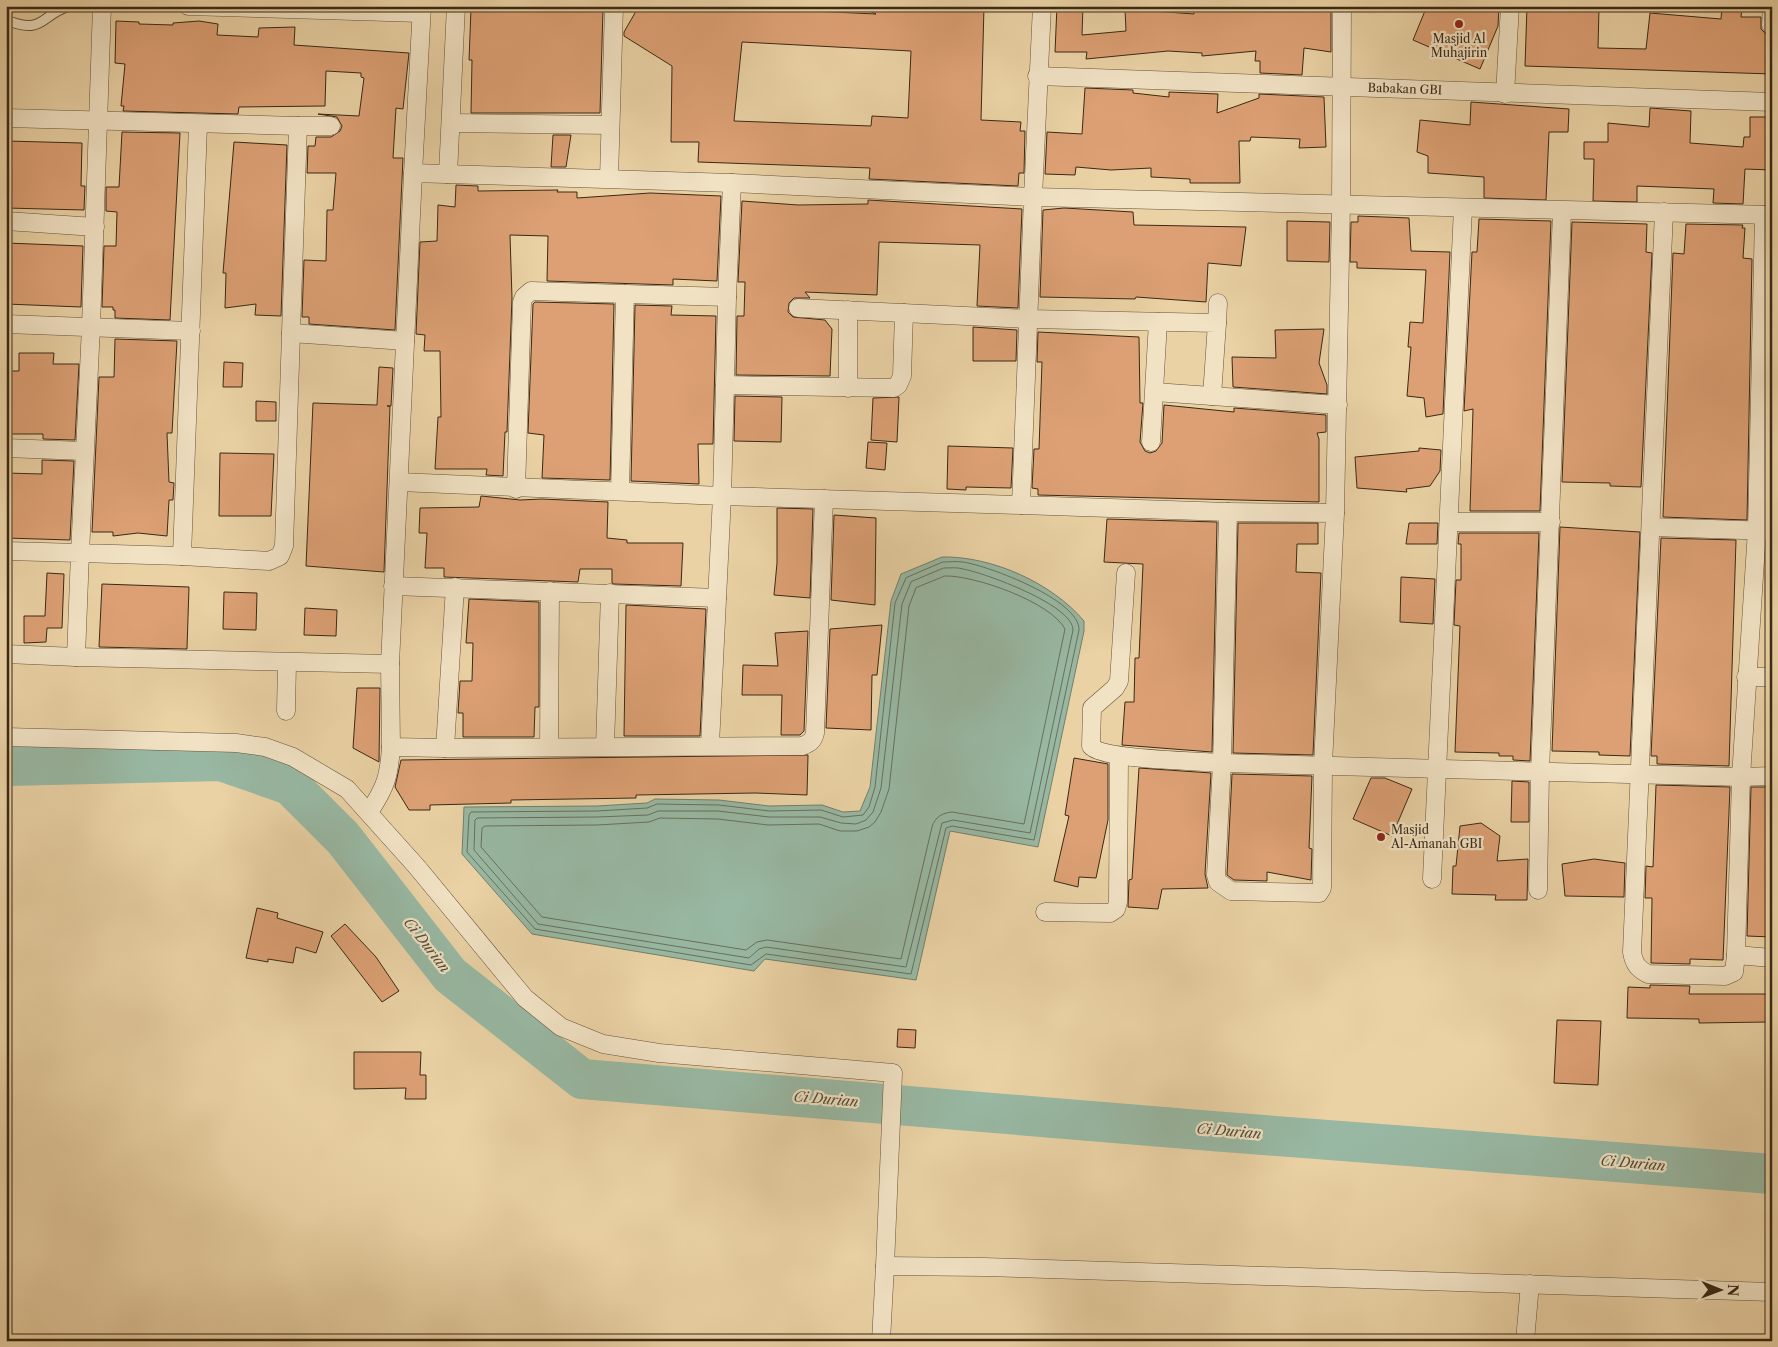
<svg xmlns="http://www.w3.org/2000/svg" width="1778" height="1347" font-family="'Libre Caslon Text',serif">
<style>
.water{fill:#98b8a3;stroke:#727f6b}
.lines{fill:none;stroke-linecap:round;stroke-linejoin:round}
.shore{stroke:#69705c;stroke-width:1}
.river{stroke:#98b8a3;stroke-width:40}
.building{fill:#dca074;stroke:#3a2916;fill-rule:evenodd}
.lane-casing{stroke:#66533a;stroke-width:11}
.street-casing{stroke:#66533a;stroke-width:19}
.lane{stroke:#f1e2c4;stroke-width:9}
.street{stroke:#f1e2c4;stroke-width:18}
.poi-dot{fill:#8f2418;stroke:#f1e2c4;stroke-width:2}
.labels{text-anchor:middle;stroke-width:4.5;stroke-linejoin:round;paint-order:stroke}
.poi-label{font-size:12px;fill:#3a2916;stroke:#f1e2c4}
.street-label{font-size:12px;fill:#3a2916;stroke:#f1e2c4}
.water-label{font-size:14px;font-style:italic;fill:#524d39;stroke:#f1e2c4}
</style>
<rect width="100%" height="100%" fill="#ead2a5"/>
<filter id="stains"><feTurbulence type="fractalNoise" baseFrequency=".004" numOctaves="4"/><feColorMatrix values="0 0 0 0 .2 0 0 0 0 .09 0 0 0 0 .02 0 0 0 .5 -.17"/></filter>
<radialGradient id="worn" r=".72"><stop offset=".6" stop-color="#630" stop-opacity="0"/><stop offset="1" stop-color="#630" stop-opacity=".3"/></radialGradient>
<!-- water -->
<path class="water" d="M942 557C992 556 1052 583 1084 621V631L1038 847 950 831 916 980 765 959 754 971 532 934 462 854 464 807 597 806 647 803 655 799 719 800 769 806 822 805 843 812 860 811 870 787 891 601 901 574Z"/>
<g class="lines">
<!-- shore -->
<g class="shore">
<path d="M943 562C949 562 956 561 963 562 989 566 1080 600 1079 630L1034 840 952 826 946 828 911 974 766 954 751 965 535 929 467 852 469 815 471 812 597 811 647 808 657 804 719 805 769 811 821 810 843 817 863 815 869 807 875 787 895 603 906 578Z"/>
<path d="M944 568C950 568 957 567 963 569 985 573 1073 605 1073 630L1030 833 953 820 942 823 906 967 766 947 759 949 749 958 538 924 474 850 475 820 477 818 597 817 648 815 658 811H718L769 817H820L841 823 856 824 866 820 873 812 881 788 902 604 911 582Z"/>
<path d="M945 576C974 575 1051 602 1065 629L1024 824 952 812C942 813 935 817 932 827L901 959 767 940 757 942 746 950 542 917 481 847 482 828 485 826 597 825 649 822 660 818 718 819 768 825 819 824 840 831H857L869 827 875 822 881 812 889 789 909 606 916 588Z"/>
</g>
<!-- river -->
<polyline class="river" points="6,766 221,761 290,785 343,838 450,975 582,1079 1212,1131 1772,1174"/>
</g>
<!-- building -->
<g class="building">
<path d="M639 6H703L876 14 858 6H984L981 120 1021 122 1020 131H1025L1024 173H1019L1018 186 869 179 870 168 698 162 699 142H671L672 66 624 36V32ZM742 42 911 51 908 118 872 116 871 126 734 121Z"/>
<polygon points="1057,6 1083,6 1082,35 1126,31 1125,9 1194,14 1194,6 1331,6 1331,52 1304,48 1302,75 1260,73 1260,61 1255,61 1256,51 1202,56 1202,53 1168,51 1086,59 1087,52 1055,52"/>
<polygon points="1427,6 1499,6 1498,26 1480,69 1413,40"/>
<polygon points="1527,6 1599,8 1598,48 1646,49 1650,13 1721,19 1722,7 1742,8 1741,17 1761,17 1761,29 1767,35 1767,53 1772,53 1772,74 1525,66"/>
<polygon points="603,8 600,113 471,113 472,60 469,60 471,9"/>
<polygon points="116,21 139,22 139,24 173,25 173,23 199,21 218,24 217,35 258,37 259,28 295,27 294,45 409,53 403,109 396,108 393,158 403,158 395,330 309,324 309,317 302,317 304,260 326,261 327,210 333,210 336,173 307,173 308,146 315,146 316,137 331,137 340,131 342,126 337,117 318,114 359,116 364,78 361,77 361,73 326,71 325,106 239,107 238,114 123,111 124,106 121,106 125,64 115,63"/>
<polygon points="1085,88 1133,90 1133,93 1169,97 1169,92 1218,94 1217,113 1259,98 1259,94 1324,97 1326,147 1299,148 1300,139 1251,137 1250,141 1239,141 1240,183 1190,183 1190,179 1151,177 1151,168 1111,170 1076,167 1075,175 1045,174 1047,132 1082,134"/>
<polygon points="1471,102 1569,109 1568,132 1549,132 1546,200 1484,198 1484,177 1428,173 1428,156 1417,152 1420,120 1470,125"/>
<polygon points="1650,108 1691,111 1690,143 1743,147 1744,137 1750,137 1750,117 1772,117 1772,170 1745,169 1743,204 1713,203 1714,189 1637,186 1637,202 1593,201 1594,159 1584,159 1584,142 1608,142 1608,123 1649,127"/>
<polygon points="122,132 180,133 170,320 115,318 115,310 113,310 113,307 102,307 104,246 116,246 117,212 106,211 106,187 119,187"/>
<polygon points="553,135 571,135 566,167 551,167"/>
<polygon points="6,141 82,143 81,186 85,186 84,210 6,208"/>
<polygon points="234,142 287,145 281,316 255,315 256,304 225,308 226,273 223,273"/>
<polygon points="456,185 478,186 478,191 558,190 557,192 577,192 577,198 650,193 721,196 717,281 673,279 673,285 547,281 548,236 510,235 512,298 507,432 505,432 503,476 486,475 487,469 435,469 438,417 441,417 440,351 424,351 425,335 416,334 420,242 437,241 438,205 455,207"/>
<polygon points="868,200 1022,209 1018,308 977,306 980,245 879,242 877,295 805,292 810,298 794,298 789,303 788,312 793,317 825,320 832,329 830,376 736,375 737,316 744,316 745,282 738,282 742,201 798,205 868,204"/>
<polygon points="1064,208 1133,212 1134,225 1246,227 1241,266 1208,263 1206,302 1136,297 1135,299 1040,297 1043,210"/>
<polygon points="1358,216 1409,218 1411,251 1450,252 1443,414 1426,417 1424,398 1407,396 1411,347 1408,347 1410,322 1423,323 1426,270 1357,268 1357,262 1350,262 1351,222 1358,222"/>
<polygon points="1479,219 1551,221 1540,511 1470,511 1473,409 1464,411 1472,252 1477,252"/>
<polygon points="1287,221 1330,222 1329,262 1287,261"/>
<polygon points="1572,222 1647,224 1646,252 1652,253 1641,487 1610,486 1610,483 1562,482"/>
<polygon points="1686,224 1743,225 1742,228 1745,228 1743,258 1752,259 1747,520 1663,517 1673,253 1684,254"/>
<polygon points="6,243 83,246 81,307 6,304"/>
<polygon points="535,302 614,304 610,480 542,478 544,435 528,433 533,304"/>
<polygon points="635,305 672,306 671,315 716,316 713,444 698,444 699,484 631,481"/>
<polygon points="973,327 1017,330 1016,361 973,361"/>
<polygon points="1324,329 1319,363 1327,385 1327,394 1233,387 1232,357 1276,358 1275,330"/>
<polygon points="1038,332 1139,337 1140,403 1143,403 1140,442 1145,451 1150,453 1156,451 1162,443 1164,405 1234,412 1234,408 1326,415 1326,432 1317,433 1319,439 1319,502 1038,495 1038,489 1032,488 1034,449 1039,449 1042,362 1037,362"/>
<polygon points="115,339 177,341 172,433 167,433 169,482 174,483 173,500 169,500 167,536 138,533 113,536 113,532 92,532 99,377 114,377"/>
<polygon points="1772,344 1772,520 1768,520"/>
<polygon points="19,353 54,353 53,364 79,364 75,440 43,439 43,434 6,434 6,371 19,371"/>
<polygon points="224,362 243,363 242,387 223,387"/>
<polygon points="379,367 393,368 391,406 387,406 390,406 384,572 306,566 313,403 377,405"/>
<polygon points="735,396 782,397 781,442 734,441"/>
<polygon points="899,397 897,442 871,440 873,398"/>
<polygon points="256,401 276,402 276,421 256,421"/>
<polygon points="868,442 887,443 885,470 866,468"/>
<polygon points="948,446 1013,448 1011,488 966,487 966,490 947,489"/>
<polygon points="1419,448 1441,450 1440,471 1430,486 1406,489 1407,492 1357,488 1355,457 1419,451"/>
<polygon points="220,453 274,454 271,516 219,516"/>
<polygon points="42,460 74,461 70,540 6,538 6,473 42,474"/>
<polygon points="481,496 520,500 542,499 608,502 607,538 627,540 627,543 683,543 681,586 614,584 612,583 612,569 580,569 578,582 444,577 444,568 425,568 427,533 419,533 420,508 479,507"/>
<polygon points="777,508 813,509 810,598 774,595 777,563"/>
<polygon points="834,515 876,518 875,605 831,600"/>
<polygon points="1107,519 1217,522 1212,752 1122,745 1125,702 1134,702 1135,658 1139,658 1143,564 1104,562"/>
<polygon points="1238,523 1318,523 1318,544 1297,544 1296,572 1321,573 1313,755 1233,753"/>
<polygon points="1409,523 1438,523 1437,544 1406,544"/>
<polygon points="1560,527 1640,532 1630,756 1599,755 1599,752 1552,751"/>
<polygon points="1459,533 1539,533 1530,761 1513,760 1513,756 1499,756 1499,753 1455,752 1460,626 1454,625 1456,580 1461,580 1461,544 1458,544"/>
<polygon points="1661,538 1736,540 1729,766 1657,764 1657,756 1651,756"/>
<polygon points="47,573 64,574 62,628 47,628 46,642 24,643 24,616 45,616"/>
<polygon points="1401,577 1435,579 1433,624 1400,622"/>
<polygon points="102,584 189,587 187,649 99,647"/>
<polygon points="224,592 257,593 256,630 223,629"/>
<polygon points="469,599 539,602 539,707 535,707 534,737 463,737 463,713 458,713 460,681 472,681 473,643 466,643"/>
<polygon points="626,605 706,609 700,736 624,736"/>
<polygon points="305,608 337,610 336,636 304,635"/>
<polygon points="882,625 877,675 872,675 871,730 826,728 830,629"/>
<polygon points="808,631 804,731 800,735 781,735 782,695 742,695 743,665 778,666 775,633"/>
<polygon points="357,688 380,688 379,762 353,748"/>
<polygon points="808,755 807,795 755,793 636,795 636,798 511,800 511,803 430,805 430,810 409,810 395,787 401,760"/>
<polygon points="1074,758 1108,764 1108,820 1096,878 1079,877 1078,887 1054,881 1069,816 1065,815"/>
<polygon points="1139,768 1211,773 1205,874 1208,888 1162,889 1158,909 1128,907 1129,880 1132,879"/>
<polygon points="1232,774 1312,776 1309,848 1312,849 1311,880 1267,872 1267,881 1234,880 1227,875"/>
<polygon points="1371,778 1385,778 1412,789 1392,836 1353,819"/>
<polygon points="1512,781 1529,782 1529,822 1511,822"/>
<polygon points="1656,785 1730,787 1723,960 1690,959 1690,964 1651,963 1652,898 1645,898 1646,866 1653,867"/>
<polygon points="1751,787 1772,787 1772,937 1747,936"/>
<polygon points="1481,823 1500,836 1497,861 1528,859 1527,900 1495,900 1496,895 1452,894 1453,866 1456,866 1460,826"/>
<polygon points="1594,859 1625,863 1624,897 1565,896 1562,864"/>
<polygon points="257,908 278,913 277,918 323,932 316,953 296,947 293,963 268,959 268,962 246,958"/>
<polygon points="345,924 376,957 399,991 382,1002 331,936"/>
<polygon points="1650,985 1690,986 1689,994 1767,994 1767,1022 1699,1023 1699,1019 1627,1018 1628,987 1650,988"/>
<polygon points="1557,1020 1601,1021 1598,1085 1554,1083"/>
<polygon points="898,1029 916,1030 915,1048 897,1047"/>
<polygon points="354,1052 421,1052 420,1075 426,1075 426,1099 405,1099 406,1088 354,1089"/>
</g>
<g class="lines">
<!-- lane casing -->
<g class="lane-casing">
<path id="lane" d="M6 20C44 35 39 16 69 6"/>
</g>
<!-- street casing -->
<g class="street-casing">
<g id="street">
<polyline points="102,6 91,327 80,553 182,556 269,561 280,556 284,546 291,333 405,341"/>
<polyline points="188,6 421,13"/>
<path d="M1042 6 1033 197C1280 203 1526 211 1772 215"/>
<polyline points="1771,25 1772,6"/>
<polyline points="1037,76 1772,102"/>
<polyline points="1505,94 1510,6"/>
<polyline points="6,118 298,126 291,333"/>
<polyline points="451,123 610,125"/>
<polyline points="298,126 331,126"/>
<polyline points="413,173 422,6"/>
<polyline points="448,174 456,6"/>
<polyline points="609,178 614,6"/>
<path d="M1664 212 1632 952C1634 964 1638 969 1648 974L1725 976 1734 972 1736 955 1741 777 1772 776"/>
<polyline points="6,221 95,227"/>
<polyline points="625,294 727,297 725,385"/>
<polyline points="727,297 732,183"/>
<polyline points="798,308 1029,319 1217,323 1212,396"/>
<polyline points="848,310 848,388"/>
<polyline points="904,313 902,376 898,385 894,388 725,385 722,496 1021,505"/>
<polyline points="1217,323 1218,303"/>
<polyline points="6,324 191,331"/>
<polyline points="1155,392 1338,405"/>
<polyline points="1151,442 1158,322"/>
<polyline points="6,448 84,451"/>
<polyline points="399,482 722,496 710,745"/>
<polyline points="516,489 522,302 524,297 531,291 625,294 620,491"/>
<path d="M824 499 815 733C813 741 810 743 802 746L445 748 391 747 390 664 413 173 732 183 1033 197 1021 505 1228 512 1222 763 1741 777 1757 530 1764 215"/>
<polyline points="1335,513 1341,204 1342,6"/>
<polyline points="1450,522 1551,522"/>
<polyline points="1651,527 1772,531"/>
<polyline points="6,551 80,553 76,657 390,664"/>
<polyline points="182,556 198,125"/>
<path d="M1126 573 1119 681 1115 688 1092 708 1091 746C1103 760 1198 761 1222 763L1216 875 1218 882 1231 891 1319 893 1322 888 1323 765 1335 513 1228 512"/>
<polyline points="393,586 717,598"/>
<polyline points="6,654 76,657"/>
<polyline points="1746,677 1772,677"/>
<polyline points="286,711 287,663"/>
<polyline points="6,737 236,743 265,747 293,757 347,789 417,867 525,998 561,1027 603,1044 659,1053 893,1073 885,1266"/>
<polyline points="605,746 610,593"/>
<polyline points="549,747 550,591"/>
<polyline points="445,748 455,587"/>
<path d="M369 812C386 787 389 776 391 747"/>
<polyline points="1432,879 1463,208"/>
<polyline points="1538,890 1540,772 1562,212"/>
<polyline points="1045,912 1110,913 1116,909 1118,902 1119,756"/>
<polyline points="1736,955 1772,958"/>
<polyline points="881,1341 885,1266 984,1267 1772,1292"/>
<polyline points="1525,1341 1530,1284"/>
</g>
</g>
<!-- lane -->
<use href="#lane" class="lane"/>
<!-- street -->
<use href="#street" class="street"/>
</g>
<!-- markers -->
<g class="poi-dot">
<circle cx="1459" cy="24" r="5"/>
<circle cx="1381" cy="837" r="5"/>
</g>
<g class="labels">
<!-- poi labels -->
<g class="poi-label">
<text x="1459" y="43">Masjid Al<tspan x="1459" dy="14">Muhajirin</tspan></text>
<text x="1391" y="834" text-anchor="start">Masjid<tspan x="1391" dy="14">Al-Amanah GBI</tspan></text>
</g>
<!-- street labels -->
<g class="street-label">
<text transform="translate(1405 89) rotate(2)" y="4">Babakan GBI</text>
</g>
<!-- water labels -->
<g class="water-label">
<text transform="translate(427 945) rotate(52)" y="5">Ci Durian</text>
<text transform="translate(826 1099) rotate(5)" y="5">Ci Durian</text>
<text transform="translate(1229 1131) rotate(5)" y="5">Ci Durian</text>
<text transform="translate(1633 1163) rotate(5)" y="5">Ci Durian</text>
</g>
</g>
<!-- margin -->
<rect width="1778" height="1347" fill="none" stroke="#ead2a5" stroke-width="25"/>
<rect x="8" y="8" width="1763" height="1332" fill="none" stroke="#3a2916" stroke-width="2.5"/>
<rect x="12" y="12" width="1753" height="1322" fill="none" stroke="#3a2916"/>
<!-- north arrow -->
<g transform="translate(1720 1290) rotate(91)" stroke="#f1e2c4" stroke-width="4" paint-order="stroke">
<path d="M0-4L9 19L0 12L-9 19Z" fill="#3a2916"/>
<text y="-8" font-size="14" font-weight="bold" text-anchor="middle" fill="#3a2916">N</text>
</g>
<rect width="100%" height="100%" filter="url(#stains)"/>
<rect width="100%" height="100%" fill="url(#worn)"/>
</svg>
